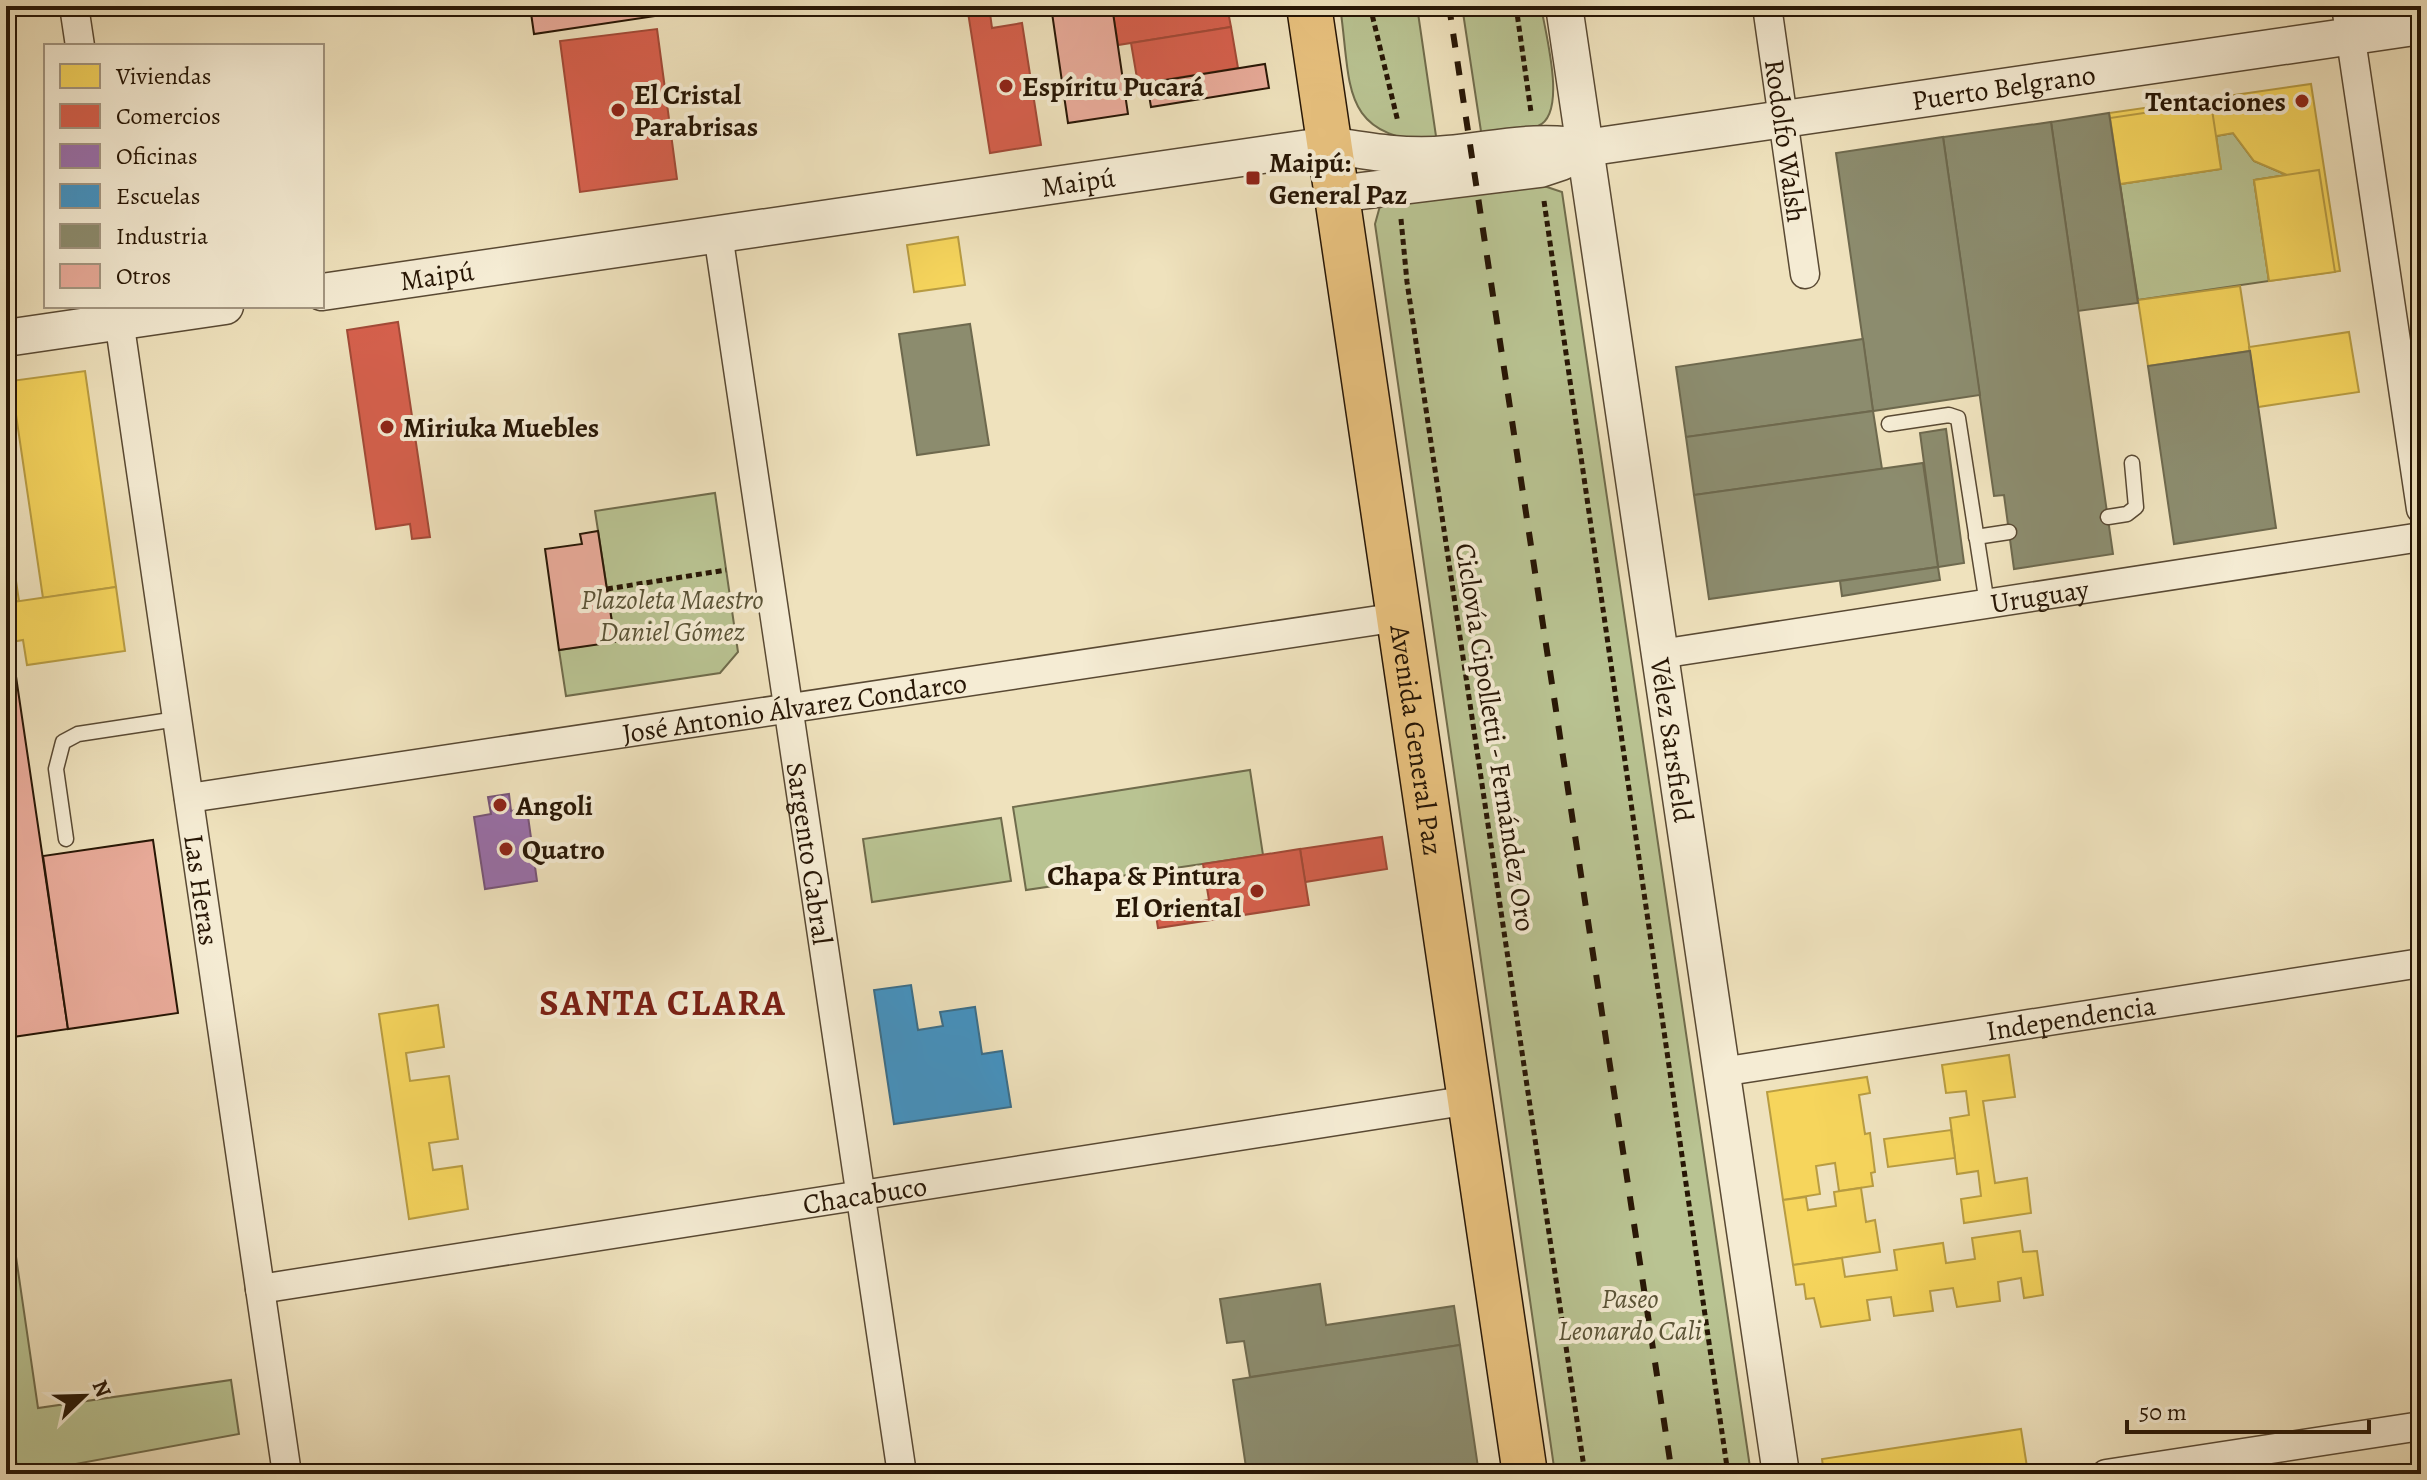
<svg xmlns="http://www.w3.org/2000/svg" width="2427" height="1480" font-family="Alegreya,serif">
<style>
.green{fill:#b9c392;stroke:#706c4c;stroke-width:2}
.homes{fill:#f6d55c;stroke:#b89c42;stroke-width:2}
.shops{fill:#d6604d;stroke:#a24a37;stroke-width:2}
.offices{fill:#9970ab;stroke:#775579;stroke-width:2}
.schools{fill:#4393c3;stroke:#3b6e8a;stroke-width:2}
.industry{fill:#8c8c6e;stroke:#6e694e;stroke-width:2}
.lines{fill:none;stroke-linecap:round;stroke-linejoin:round}
.stream{stroke:#6e7a72;stroke-width:10}
.building{fill:#e9ab9a;stroke:#271605;stroke-width:2}
.service-casing{stroke:#594933;stroke-width:17}
.minor-casing{stroke:#594933;stroke-width:31}
.tertiary-casing{stroke:#594933;stroke-width:39}
.primary-casing{stroke:#271605;stroke-width:47}
.path{stroke:#271605;stroke-width:5;stroke-dasharray:6 4;stroke-linecap:butt}
.service{stroke:#f5ecd4;stroke-width:14}
.minor{stroke:#f5ecd4;stroke-width:28}
.tertiary{stroke:#f5ecd4;stroke-width:36}
.primary{stroke:#e8c17e;stroke-width:44}
.rail{stroke:#271605;stroke-width:6;stroke-dasharray:14 14;stroke-linecap:butt}
.poi-dot{fill:#8f2418;stroke:#f5ecd4;stroke-width:3}
.labels{text-anchor:middle;stroke-width:8;stroke-linejoin:round;paint-order:stroke}
.poi-label{font-size:28px;font-weight:bold;fill:#271605;stroke:#f5ecd4;text-anchor:start}
.street-label{font-size:28px;fill:#271605;stroke:#f5ecd4}
.park-label{font-size:28px;font-style:italic;fill:#5a5336;stroke:#f5ecd4}
.district-label{font-size:36px;font-weight:bold;letter-spacing:2px;fill:#7a1f14;stroke:#f5ecd4}
</style>
<rect width="100%" height="100%" fill="#efe2bd"/>
<filter id="stains"><feTurbulence type="fractalNoise" baseFrequency=".0025" numOctaves="4"/><feColorMatrix values="0 0 0 0 .2 0 0 0 0 .09 0 0 0 0 .02 0 0 0 .5 -.17"/></filter>
<radialGradient id="worn" r=".72"><stop offset=".6" stop-color="#630" stop-opacity="0"/><stop offset="1" stop-color="#630" stop-opacity=".3"/></radialGradient>
<!-- green -->
<g class="green">
<path d="M1340 6H1417L1437 143C1338 136 1352 87 1340 6Z"/>
<path d="M1462 6H1541C1545 32 1568 114 1538 126 1522 133 1499 134 1482 138Z"/>
<polygon points="2233,133 2254,161 2287,175 2254,180 2269,281 2138,300 2120,184 2220,169 2216,136"/>
<polygon points="1532,182 1562,192 1751,1474 1555,1474 1375,224 1380,206"/>
<polygon points="715,493 738,652 720,673 566,696 559,650 615,641 595,511"/>
<polygon points="1250,770 1263,855 1026,890 1013,807"/>
<polygon points="1001,818 1011,881 872,902 863,839"/>
<polygon points="6,1188 38,1408 231,1380 239,1434 48,1469 48,1474 6,1474"/>
</g>
<!-- homes -->
<g class="homes">
<polygon points="2311,84 2340,271 2269,281 2254,180 2287,175 2254,161 2233,133 2216,136 2221,169 2120,184 2109,113"/>
<polygon points="2211,103 2221,169 2120,184 2110,118"/>
<polygon points="2319,170 2335,272 2269,281 2254,180"/>
<polygon points="958,237 965,285 914,292 907,245"/>
<polygon points="2240,286 2250,351 2148,366 2138,300"/>
<polygon points="2349,332 2359,392 2258,407 2249,347"/>
<polygon points="85,371 116,587 43,598 11,381"/>
<polygon points="6,514 19,601 6,603"/>
<polygon points="116,587 125,651 27,665 23,640 6,643 6,603"/>
<polygon points="438,1005 444,1047 406,1053 410,1081 449,1076 458,1139 429,1143 433,1170 462,1166 468,1209 409,1219 379,1014"/>
<polygon points="2009,1055 2015,1097 1983,1101 1995,1183 2027,1178 2031,1213 1964,1223 1961,1199 1981,1196 1978,1171 1957,1174 1950,1118 1969,1115 1966,1091 1946,1093 1942,1065"/>
<polygon points="1867,1077 1870,1093 1859,1095 1865,1134 1870,1133 1875,1172 1871,1173 1873,1186 1839,1191 1835,1163 1816,1166 1820,1194 1783,1200 1767,1092"/>
<polygon points="1951,1130 1955,1158 1888,1167 1884,1139"/>
<polygon points="1861,1188 1866,1222 1875,1220 1880,1252 1793,1265 1783,1200 1806,1197 1808,1210 1836,1206 1834,1192"/>
<polygon points="2020,1231 2023,1252 2037,1251 2043,1295 2024,1298 2021,1278 1998,1282 2000,1301 1957,1307 1953,1288 1930,1291 1933,1311 1894,1316 1891,1297 1867,1300 1870,1320 1821,1327 1814,1298 1806,1299 1804,1284 1796,1285 1793,1265 1842,1258 1845,1277 1897,1270 1894,1250 1943,1243 1946,1263 1975,1259 1972,1238"/>
<polygon points="2021,1429 2027,1467 1979,1474 1824,1474 1822,1459"/>
</g>
<!-- shops -->
<g class="shops">
<polygon points="967,6 989,6 992,28 1022,23 1041,145 990,153"/>
<polygon points="1155,6 1227,6 1231,27 1118,45 1113,13"/>
<polygon points="1231,27 1238,68 1138,84 1131,43"/>
<polygon points="657,29 677,179 580,192 560,41"/>
<polygon points="398,322 430,537 412,539 410,524 376,529 347,330"/>
<polygon points="1382,837 1387,869 1305,882 1300,849"/>
<polygon points="1300,849 1309,905 1158,928 1155,909 1209,900 1203,864"/>
</g>
<!-- offices -->
<polygon class="offices" points="509,794 511,811 527,809 537,881 485,889 474,817 491,814 488,797"/>
<!-- schools -->
<polygon class="schools" points="911,985 918,1030 943,1026 940,1012 975,1007 982,1054 1002,1051 1011,1107 894,1124 874,990"/>
<!-- industry -->
<g class="industry">
<polygon points="2109,113 2138,303 2078,311 2051,122"/>
<polygon points="2051,122 2113,554 2014,569 2004,495 1994,496 1943,137"/>
<polygon points="1943,137 1980,395 1873,411 1836,153"/>
<polygon points="970,324 989,445 917,455 899,334"/>
<polygon points="1863,339 1873,411 1686,437 1676,367"/>
<polygon points="2250,351 2276,528 2174,544 2148,366"/>
<polygon points="1873,411 1882,469 1694,495 1686,437"/>
<polygon points="1946,429 1964,563 1938,567 1920,433"/>
<polygon points="1923,463 1938,567 1709,599 1694,495"/>
<polygon points="1938,567 1940,580 1842,596 1840,581"/>
<polygon points="1320,1284 1326,1325 1454,1306 1460,1345 1250,1377 1244,1341 1227,1343 1220,1299"/>
<polygon points="1460,1345 1479,1474 1247,1474 1233,1380"/>
</g>
<g class="lines">
<!-- stream -->
<polyline class="stream" points="6,1418 14,1474"/>
</g>
<!-- building -->
<g class="building">
<polygon points="530,6 668,6 669,14 534,34"/>
<polygon points="1051,6 1112,6 1128,114 1068,123"/>
<polygon points="1265,64 1269,88 1151,107 1147,83"/>
<polygon points="598,531 615,642 559,650 545,549 582,544 580,534"/>
<polygon points="14,663 68,1029 6,1038 6,664"/>
<polygon points="153,840 178,1013 68,1029 43,856"/>
</g>
<g class="lines">
<!-- service casing -->
<g class="service-casing">
<g id="service">
<polyline points="1889,424 1949,415 1958,418 1987,604"/>
<polyline points="2108,517 2127,514 2136,507 2132,463"/>
<polyline points="1976,537 2009,532"/>
<polyline points="66,839 56,769 63,742 78,734 177,719"/>
</g>
</g>
<!-- minor casing -->
<g class="minor-casing">
<g id="minor">
<polyline points="74,6 80,46"/>
<path id="s1" d="M1767 6 1805 274"/>
<polyline points="2346,6 2421,509"/>
<path id="s2" d="M718 234 902 1474"/>
<path id="s3" d="M117 306 287 1474"/>
<path id="s4" d="M1660 654 2421 537"/>
<path id="s5" d="M189 798 1399 617"/>
<path id="s6" d="M1721 1072 2421 963"/>
<path id="s7" d="M260 1289 1470 1100"/>
<polyline points="2106,1474 2421,1426"/>
</g>
</g>
<!-- tertiary casing -->
<g class="tertiary-casing">
<g id="tertiary">
<path id="s8" d="M1564 6 1781 1474"/>
<polyline points="1337,194 1540,169 1561,162 1585,148"/>
<path id="s9" d="M322 292 1330 145C1370 152 1408 158 1448 154 1494 150 1539 138 1585 148L2421 26"/>
<polyline points="6,338 225,306"/>
</g>
</g>
<!-- primary casing -->
<g class="primary-casing">
<g id="primary">
<path id="s10" d="M1309 6 1525 1474"/>
</g>
</g>
<!-- path -->
<g class="path">
<polyline points="1370,6 1398,122"/>
<polyline points="1516,6 1531,112"/>
<polyline points="1544,201 1728,1474"/>
<polyline points="1401,219 1407,282 1585,1474"/>
<polyline points="607,589 726,570"/>
</g>
<!-- service -->
<use href="#service" class="service"/>
<!-- minor -->
<use href="#minor" class="minor"/>
<!-- tertiary -->
<use href="#tertiary" class="tertiary"/>
<!-- primary -->
<use href="#primary" class="primary"/>
<!-- rail -->
<polyline class="rail" points="1449,6 1672,1474"/>
</g>
<!-- markers -->
<g class="poi-dot">
<circle cx="1006" cy="86" r="8"/>
<circle cx="2302" cy="101" r="8"/>
<circle cx="618" cy="110" r="8"/>
<rect x="1245" y="170" width="16" height="16" rx="4"/>
<circle cx="387" cy="427" r="8"/>
<circle cx="500" cy="805" r="8"/>
<circle cx="506" cy="849" r="8"/>
<circle cx="1257" cy="891" r="8"/>
</g>
<g class="labels">
<!-- poi labels -->
<g class="poi-label">
<text x="1022" y="96">Espíritu Pucará</text>
<text x="634" y="104">El Cristal<tspan x="634" dy="32">Parabrisas</tspan></text>
<text x="2286" y="111" text-anchor="end">Tentaciones</text>
<text x="1269" y="172">Maipú:<tspan x="1269" dy="32">General Paz</tspan></text>
<text x="403" y="437">Miriuka Muebles</text>
<text x="516" y="815">Angoli</text>
<text x="522" y="859">Quatro</text>
<text x="1241" y="885" text-anchor="end">Chapa &amp; Pintura<tspan x="1241" dy="32">El Oriental</tspan></text>
</g>
<!-- street labels -->
<g class="street-label">
<text dy="10" stroke="none"><textPath href="#s9" startOffset="1698">Puerto Belgrano</textPath></text>
<text dy="10" stroke="none"><textPath href="#s1" startOffset="136">Rodolfo Walsh</textPath></text>
<text dy="10" stroke="none"><textPath href="#s9" startOffset="764">Maipú</textPath></text>
<text dy="10" stroke="none"><textPath href="#s9" startOffset="116">Maipú</textPath></text>
<text dy="10" stroke="none"><textPath href="#s4" startOffset="384">Uruguay</textPath></text>
<text dy="10" stroke="none"><textPath href="#s5" startOffset="612">José Antonio Álvarez Condarco</textPath></text>
<text transform="translate(1496 737) rotate(81)" y="10">Ciclovía Cipolletti - Fernández Oro</text>
<text dy="10" stroke="none"><textPath href="#s10" startOffset="742">Avenida General Paz</textPath></text>
<text dy="10" stroke="none"><textPath href="#s8" startOffset="742">Vélez Sarsfield</textPath></text>
<text dy="10" stroke="none"><textPath href="#s2" startOffset="626">Sargento Cabral</textPath></text>
<text dy="10" stroke="none"><textPath href="#s3" startOffset="590">Las Heras</textPath></text>
<text dy="10" stroke="none"><textPath href="#s6" startOffset="354">Independencia</textPath></text>
<text dy="10" stroke="none"><textPath href="#s7" startOffset="612">Chacabuco</textPath></text>
</g>
<!-- park labels -->
<g class="park-label">
<text x="672" y="609">Plazoleta Maestro<tspan x="672" dy="32">Daniel Gómez</tspan></text>
<text x="1630" y="1308">Paseo<tspan x="1630" dy="32">Leonardo Cali</tspan></text>
</g>
<!-- district labels -->
<g class="district-label">
<text x="663" y="1015">SANTA CLARA</text>
</g>
</g>
<!-- margin -->
<rect width="2427" height="1480" fill="none" stroke="#efe2bd" stroke-width="32"/>
<rect x="8" y="8" width="2411" height="1464" fill="none" stroke="#271605" stroke-width="4"/>
<rect x="16" y="16" width="2395" height="1448" fill="none" stroke="#271605" stroke-width="2"/>
<!-- legend -->
<rect x="44" y="44" width="280" height="264" fill="#f5ecd4" stroke="#a39681" stroke-width="2"/>
<rect x="60" y="64" width="40" height="24" fill="#f6d55c" stroke="#a39681" stroke-width="2"/>
<text x="116" y="84" font-size="24" fill="#271605">Viviendas</text>
<rect x="60" y="104" width="40" height="24" fill="#d6604d" stroke="#a39681" stroke-width="2"/>
<text x="116" y="124" font-size="24" fill="#271605">Comercios</text>
<rect x="60" y="144" width="40" height="24" fill="#9970ab" stroke="#a39681" stroke-width="2"/>
<text x="116" y="164" font-size="24" fill="#271605">Oficinas</text>
<rect x="60" y="184" width="40" height="24" fill="#4393c3" stroke="#a39681" stroke-width="2"/>
<text x="116" y="204" font-size="24" fill="#271605">Escuelas</text>
<rect x="60" y="224" width="40" height="24" fill="#8c8c6e" stroke="#a39681" stroke-width="2"/>
<text x="116" y="244" font-size="24" fill="#271605">Industria</text>
<rect x="60" y="264" width="40" height="24" fill="#e9ab9a" stroke="#a39681" stroke-width="2"/>
<text x="116" y="284" font-size="24" fill="#271605">Otros</text>
<!-- north arrow -->
<g transform="translate(84 1396) rotate(67)" stroke="#f5ecd4" stroke-width="6" paint-order="stroke">
<path d="M0-6L14 30L0 20L-14 30Z" fill="#271605"/>
<text y="-12" font-size="22" font-weight="bold" text-anchor="middle" fill="#271605">N</text>
</g>
<!-- scale -->
<path d="M2127 1420v12h242v-12" fill="none" stroke="#271605" stroke-width="4"/>
<text x="2139" y="1420" font-size="24" fill="#271605" stroke="#f5ecd4" stroke-width="6" paint-order="stroke">50 m</text>
<rect width="100%" height="100%" filter="url(#stains)"/>
<rect width="100%" height="100%" fill="url(#worn)"/>
</svg>
